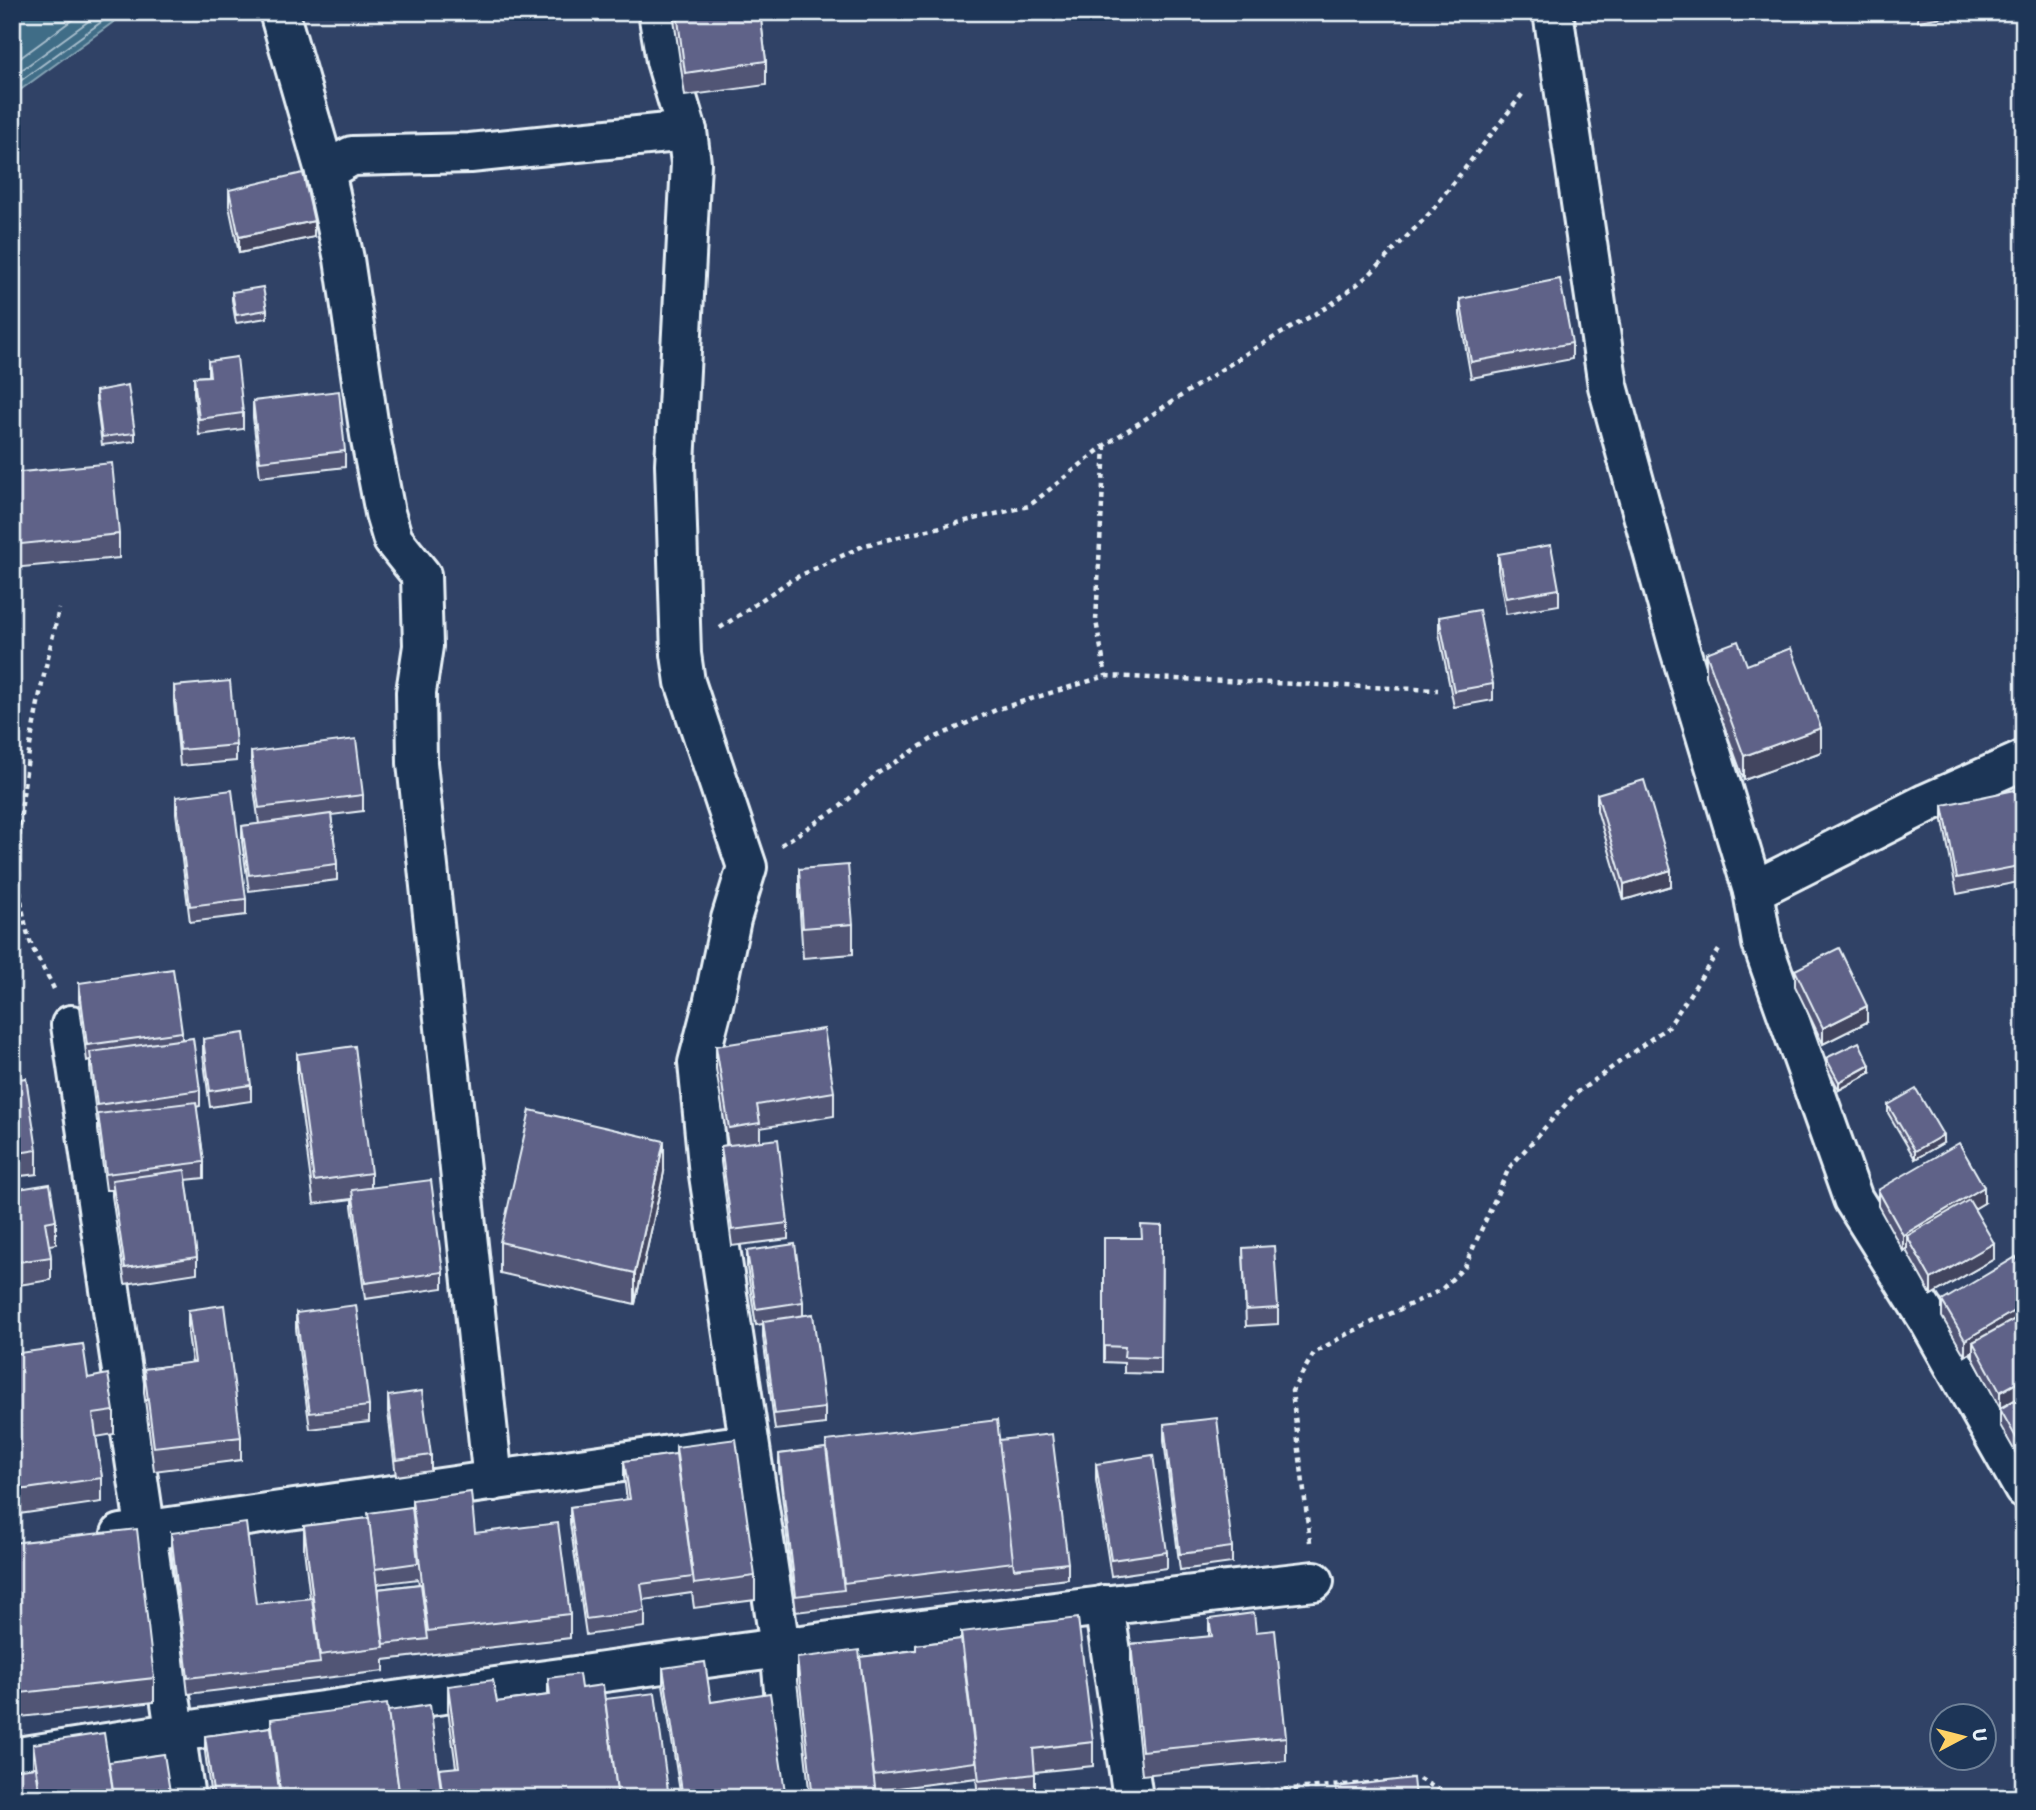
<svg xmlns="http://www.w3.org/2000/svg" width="2036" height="1810" font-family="'Shantell Sans',sans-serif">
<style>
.water{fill:#416d87;stroke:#84a2b4;stroke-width:2}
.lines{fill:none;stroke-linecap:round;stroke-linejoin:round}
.shore{stroke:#a5bccb;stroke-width:2}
.minor-casing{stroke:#e8f1f8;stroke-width:44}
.path{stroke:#e8f1f8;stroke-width:4.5;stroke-dasharray:5 5;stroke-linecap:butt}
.minor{stroke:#1d3557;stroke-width:38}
.wall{fill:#515475;stroke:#e8f1f8;stroke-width:2;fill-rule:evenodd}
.shaded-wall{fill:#42455f;stroke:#e8f1f8;stroke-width:2}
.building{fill:#5e6288;stroke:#e8f1f8;stroke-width:2}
</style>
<rect width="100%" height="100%" fill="#304266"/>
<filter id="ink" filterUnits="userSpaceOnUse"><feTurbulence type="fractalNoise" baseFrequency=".0143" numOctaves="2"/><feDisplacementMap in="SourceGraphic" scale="14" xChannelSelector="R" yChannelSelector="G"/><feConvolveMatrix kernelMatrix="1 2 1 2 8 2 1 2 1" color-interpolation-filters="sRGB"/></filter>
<g filter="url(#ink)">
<!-- water -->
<polygon class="water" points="12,12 127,12 12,96"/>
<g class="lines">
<!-- shore -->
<g class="shore">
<polyline points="12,64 83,12"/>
<polyline points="12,77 101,12"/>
<polyline points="12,87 115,12"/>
</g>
<!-- minor casing -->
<g class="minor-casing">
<g id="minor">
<polyline points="279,12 325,171 344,259 370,435 385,513 393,540 421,575 423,646 416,692 417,763 493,1481"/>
<polyline points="658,12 666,61 687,131 691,163 675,464 681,654 685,682 747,867 731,919 713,1005 698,1063 709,1175 780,1647 794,1798"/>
<polyline points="1553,12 1608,386 1678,643 1753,891 1762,943 1853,1199 1928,1319 2024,1489"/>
<polyline points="325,171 352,156 470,153 687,131"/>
<polyline points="1753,891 1927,803 2024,760"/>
<polyline points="71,1025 185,1798"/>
<polyline points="121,1534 726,1447"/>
<polyline points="1104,1605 1133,1798"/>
<path d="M12 1758C195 1728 378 1703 561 1678 812 1643 1063 1609 1314 1581"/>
</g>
</g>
<!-- path -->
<g class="path">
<polyline points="1105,445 1096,621 1106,676"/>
<polyline points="720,628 791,580 865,545 1029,506 1105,445 1252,350 1329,306 1369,275 1431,212 1524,92"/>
<polyline points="781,845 841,806 878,773 932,739 998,709 1106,676 1438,690"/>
<path d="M54 989C47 973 36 958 30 941 0 852 38 701 59 609"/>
<polyline points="1310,1542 1292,1391 1314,1353 1347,1334 1441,1290 1465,1266 1509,1168 1574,1095 1669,1026 1721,947"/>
<polyline points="1409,1779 1419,1779 1454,1798"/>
<polyline points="1174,1798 1383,1782"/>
</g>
<!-- minor -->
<use href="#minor" class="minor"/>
</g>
<!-- wall -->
<g class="wall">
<polygon points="673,12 760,12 766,61 766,85 685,96"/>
<polygon points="1917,12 1963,12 1963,14 1918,21"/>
<polygon points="229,190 314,237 239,253 229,206"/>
<polygon points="232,292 267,310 267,318 236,323 232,300"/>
<polygon points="1460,299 1572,343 1572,359 1471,378 1460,315"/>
<polygon points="208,361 243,413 243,429 199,435 194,393 194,377 208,376"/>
<polygon points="96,391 135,433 135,441 102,445 96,399"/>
<polygon points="253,401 345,451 345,467 260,477 253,417"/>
<polygon points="12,473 119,534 119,558 12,568"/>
<polygon points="1498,554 1559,589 1559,605 1506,614 1498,570"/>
<polygon points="1439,617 1493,684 1493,700 1454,707 1439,633"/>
<polygon points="1706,653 1747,665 1821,752 1744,780 1706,676"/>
<polygon points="174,686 236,745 236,761 180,766 174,702"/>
<polygon points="251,752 363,795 363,811 331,815 337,864 337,880 249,891 242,842 242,826 259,824 251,768"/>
<polygon points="1597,794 1671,886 1624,900 1597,810"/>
<polygon points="176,797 246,899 246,915 190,922 176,813"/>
<polygon points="1943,805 2024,837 2024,881 1957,894 1943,821"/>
<polygon points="799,869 853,924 853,954 803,958 799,899"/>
<polygon points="1795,970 1867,1022 1823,1044 1795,986"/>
<polygon points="79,983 182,1032 182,1040 200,1090 200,1106 196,1107 204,1162 204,1178 186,1180 197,1257 197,1273 125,1284 112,1196 112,1190 106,1190 98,1130 98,1121 97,1121 90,1068 90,1060 87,1061 79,999"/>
<polygon points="203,1039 251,1085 251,1101 210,1107 203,1055"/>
<polygon points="716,1046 834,1092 834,1116 760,1128 760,1141 788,1223 788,1239 732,1246 721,1162 721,1146 728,1145 716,1069"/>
<polygon points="297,1054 371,1173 371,1188 443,1272 443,1288 365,1299 352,1206 352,1199 314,1204 297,1078"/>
<polygon points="1826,1058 1870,1073 1839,1090 1826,1066"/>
<polygon points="12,1080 37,1150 37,1174 12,1177"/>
<polygon points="1888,1105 1943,1143 1915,1159 1888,1113"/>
<polygon points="664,1172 635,1304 500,1273 500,1242"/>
<polygon points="12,1190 56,1220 56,1244 49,1245 51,1257 51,1280 12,1286"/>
<polygon points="1878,1190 1984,1203 1974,1209 1994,1259 1931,1295 1907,1252 1907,1248 1903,1251 1878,1206"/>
<polygon points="1162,1226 1161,1374 1124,1373 1124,1363 1104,1362 1104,1238 1141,1238"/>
<polygon points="1243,1248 1278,1308 1278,1324 1246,1326"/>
<polygon points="747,1251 803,1302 803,1316 825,1408 825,1424 775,1430 763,1337 763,1324 756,1325 747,1267"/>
<polygon points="1942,1301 2024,1395 2000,1408 1973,1358 1973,1351 1965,1356 1942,1317"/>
<polygon points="188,1310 241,1437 241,1460 154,1471 144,1392 144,1369 192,1363 188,1334"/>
<polygon points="296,1313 369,1406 369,1422 310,1429 296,1329"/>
<polygon points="12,1354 88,1378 114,1411 114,1434 96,1437 102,1478 102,1502 12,1515"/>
<polygon points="2024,1395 2022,1464 2000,1425 2000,1409"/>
<polygon points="388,1396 431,1455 431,1471 396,1476 388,1412"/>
<polygon points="1164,1424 1232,1547 1232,1563 1180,1570 1164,1440"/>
<polygon points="826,1441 999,1441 1068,1563 1068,1579 796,1612 779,1470 779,1454 826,1448"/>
<polygon points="676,1447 755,1576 755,1600 694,1608 692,1593 643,1600 645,1611 645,1627 586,1635 570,1523 570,1507 627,1500 624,1477 624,1461 676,1454"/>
<polygon points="1096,1464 1167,1552 1167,1568 1111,1576 1096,1480"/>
<path d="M412 1500 475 1533 570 1614V1638L384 1660V1671L188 1694 171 1549V1533L256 1604 310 1598 304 1549V1526L368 1518 412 1507ZM418 1579 419 1584 378 1589 377 1584Z"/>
<polygon points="12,1543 154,1678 154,1702 12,1718"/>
<polygon points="1209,1619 1256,1632 1286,1737 1286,1761 1142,1775 1131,1668 1131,1644 1209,1637"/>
<polygon points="961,1632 1093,1742 1093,1766 1035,1772 1035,1797 1032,1798 978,1798 976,1777 976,1778 876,1791 876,1798 810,1798 797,1681 797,1658 860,1657 916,1650 916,1645 961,1639"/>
<polygon points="663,1668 711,1702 786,1798 681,1798 663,1684"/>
<polygon points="548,1678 581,1688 605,1700 669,1798 211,1798 205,1752 205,1736 271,1727 271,1719 388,1711 439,1776 456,1767 448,1710 448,1686 497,1702 548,1695"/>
<polygon points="33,1744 109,1762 171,1798 33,1767"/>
</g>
<!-- shaded-wall -->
<g class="shaded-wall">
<polygon points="314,221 314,237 239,253 239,237"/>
<polygon points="1821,728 1821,752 1744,780 1744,756"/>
<polygon points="1671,870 1671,886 1624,900 1624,884"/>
<polygon points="1867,1006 1867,1022 1823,1044 1823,1028"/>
<polygon points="1870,1065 1870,1073 1839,1090 1839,1082"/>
<polygon points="1943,1135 1943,1143 1915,1159 1915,1151"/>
<polygon points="664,1141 664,1172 635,1304 635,1273"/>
<polygon points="1984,1187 1984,1203 1912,1245 1907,1236 1907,1248 1903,1251 1903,1235"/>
<polygon points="1994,1243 1994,1259 1931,1295 1931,1279"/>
<polygon points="2024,1305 2024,1321 1973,1342 1973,1351 1965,1356 1965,1340"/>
<polygon points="2024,1379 2024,1395 2000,1408 2000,1392"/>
<polygon points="2024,1447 2024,1463 2022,1464 2022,1448"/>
</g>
<!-- building -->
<g class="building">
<polygon points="677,12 760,12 766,61 685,73"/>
<polygon points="303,173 314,221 239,237 229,190"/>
<polygon points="1560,279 1572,343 1471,362 1460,299"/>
<polygon points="263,287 267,310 236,315 232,292"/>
<polygon points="237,357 243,413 199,419 194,377 210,376 208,361"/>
<polygon points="128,385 135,433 102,437 96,391"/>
<polygon points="339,391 345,451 260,461 253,401"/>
<polygon points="112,463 119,534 12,545 12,473"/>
<polygon points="1551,545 1559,589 1506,598 1498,554"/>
<polygon points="1479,610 1493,684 1454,691 1439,617"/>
<polygon points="1738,641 1747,665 1791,648 1821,728 1744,756 1706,653"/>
<polygon points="230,681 236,745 180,750 174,686"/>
<polygon points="356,739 363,795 259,808 251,752"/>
<polygon points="1644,780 1671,870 1624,884 1597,794"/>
<polygon points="232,790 246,899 190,906 176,797"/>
<polygon points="2015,790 2024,837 2024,865 1957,878 1943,805"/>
<polygon points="331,814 337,864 249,875 242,826"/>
<polygon points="848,865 853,924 803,928 799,869"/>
<polygon points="1839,948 1867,1006 1823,1028 1795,970"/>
<polygon points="173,969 182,1032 87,1045 79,983"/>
<polygon points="824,1029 834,1092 757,1105 760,1123 729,1128 716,1046"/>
<polygon points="244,1033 251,1085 210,1091 203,1039"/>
<polygon points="193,1038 200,1090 97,1105 90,1052"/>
<polygon points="1859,1042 1870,1065 1839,1082 1826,1058"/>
<polygon points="355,1046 371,1173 314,1181 297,1054"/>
<polygon points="26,1078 37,1150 12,1154 12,1080"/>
<polygon points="1916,1089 1943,1135 1915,1151 1888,1105"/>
<polygon points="196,1102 204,1162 106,1174 98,1114"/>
<polygon points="530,1110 664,1141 635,1273 500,1242"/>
<polygon points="778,1139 788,1223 732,1230 721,1146"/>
<polygon points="1959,1143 1984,1187 1903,1235 1878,1190"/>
<polygon points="185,1170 197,1257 125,1268 112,1180"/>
<polygon points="431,1180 443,1272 365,1283 352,1190"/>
<polygon points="50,1184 56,1220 45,1222 51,1257 12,1263 12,1190"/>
<polygon points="1969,1200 1994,1243 1931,1279 1907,1236"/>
<polygon points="1141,1225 1162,1226 1161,1358 1124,1357 1125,1347 1104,1346 1104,1238 1142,1238"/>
<polygon points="795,1244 803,1302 756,1309 747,1251"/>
<polygon points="1274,1246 1278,1308 1246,1310 1243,1248"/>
<polygon points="2016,1257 2024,1271 2024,1305 1965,1340 1942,1301"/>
<polygon points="224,1305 241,1437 154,1447 144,1369 195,1362 188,1310"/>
<polygon points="356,1305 369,1406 310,1413 296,1313"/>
<polygon points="813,1314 825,1408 775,1414 763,1321"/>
<polygon points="2024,1314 2024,1379 2000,1392 1973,1342"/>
<polygon points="83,1344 88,1378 108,1374 114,1411 93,1414 102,1478 12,1491 12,1354"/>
<polygon points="422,1391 431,1455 396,1460 388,1396"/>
<polygon points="2024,1395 2024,1447 2022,1448 2000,1409"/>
<polygon points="1217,1418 1232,1547 1180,1554 1164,1424"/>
<polygon points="997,1420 1014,1562 844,1583 826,1441"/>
<polygon points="1052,1434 1068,1563 1014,1569 999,1440"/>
<polygon points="736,1439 755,1576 694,1584 676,1447"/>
<polygon points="826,1448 844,1590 796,1596 779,1454"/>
<polygon points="676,1454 693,1577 641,1584 645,1611 586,1619 570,1507 630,1499 624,1461"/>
<polygon points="1153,1455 1167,1552 1111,1560 1096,1464"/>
<polygon points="471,1492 475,1533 558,1523 570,1614 428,1631 412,1500"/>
<polygon points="412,1507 418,1563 375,1569 368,1513"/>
<polygon points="369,1518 384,1647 320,1655 304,1526"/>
<polygon points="246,1523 256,1604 312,1598 320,1663 188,1678 171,1533"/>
<polygon points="137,1529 154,1678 12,1694 12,1543"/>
<polygon points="421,1584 428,1639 384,1644 378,1589"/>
<polygon points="1254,1613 1256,1632 1275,1630 1286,1737 1142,1751 1131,1644 1212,1636 1209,1619"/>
<polygon points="1078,1618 1093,1742 1033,1749 1035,1774 979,1781 961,1632"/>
<polygon points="961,1639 976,1762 874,1775 860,1657 916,1650 916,1645"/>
<polygon points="859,1650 876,1796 862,1798 813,1798 797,1658"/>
<polygon points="705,1662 711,1702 770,1693 786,1798 683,1798 663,1668"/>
<polygon points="579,1674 581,1688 603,1685 618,1798 443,1798 439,1769 459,1767 448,1686 493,1680 497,1702 550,1695 548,1678"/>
<polygon points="655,1693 669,1798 618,1798 605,1699"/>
<polygon points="387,1704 400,1798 281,1798 271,1719"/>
<polygon points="430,1705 442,1798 400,1798 388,1711"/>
<polygon points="271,1727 280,1798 214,1798 205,1736"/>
<polygon points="104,1733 114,1798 41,1798 33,1744"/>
<polygon points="164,1754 171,1798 114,1798 109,1762"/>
<polygon points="36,1767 40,1798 12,1798 12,1770"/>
<polygon points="1413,1778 1415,1798 1337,1798 1336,1787"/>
</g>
</g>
<!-- margin -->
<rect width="2036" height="1810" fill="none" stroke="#1d3557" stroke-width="42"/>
<rect x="21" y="21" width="1994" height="1768" fill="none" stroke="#e8f1f8" stroke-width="2.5" filter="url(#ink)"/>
<!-- north arrow -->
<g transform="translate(1963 1737) rotate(83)"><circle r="33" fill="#1d3557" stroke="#6e8097" stroke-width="2"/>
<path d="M0-5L12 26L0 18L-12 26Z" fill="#ffd166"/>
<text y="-10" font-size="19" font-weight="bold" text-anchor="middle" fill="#e8f1f8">U</text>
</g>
</svg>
